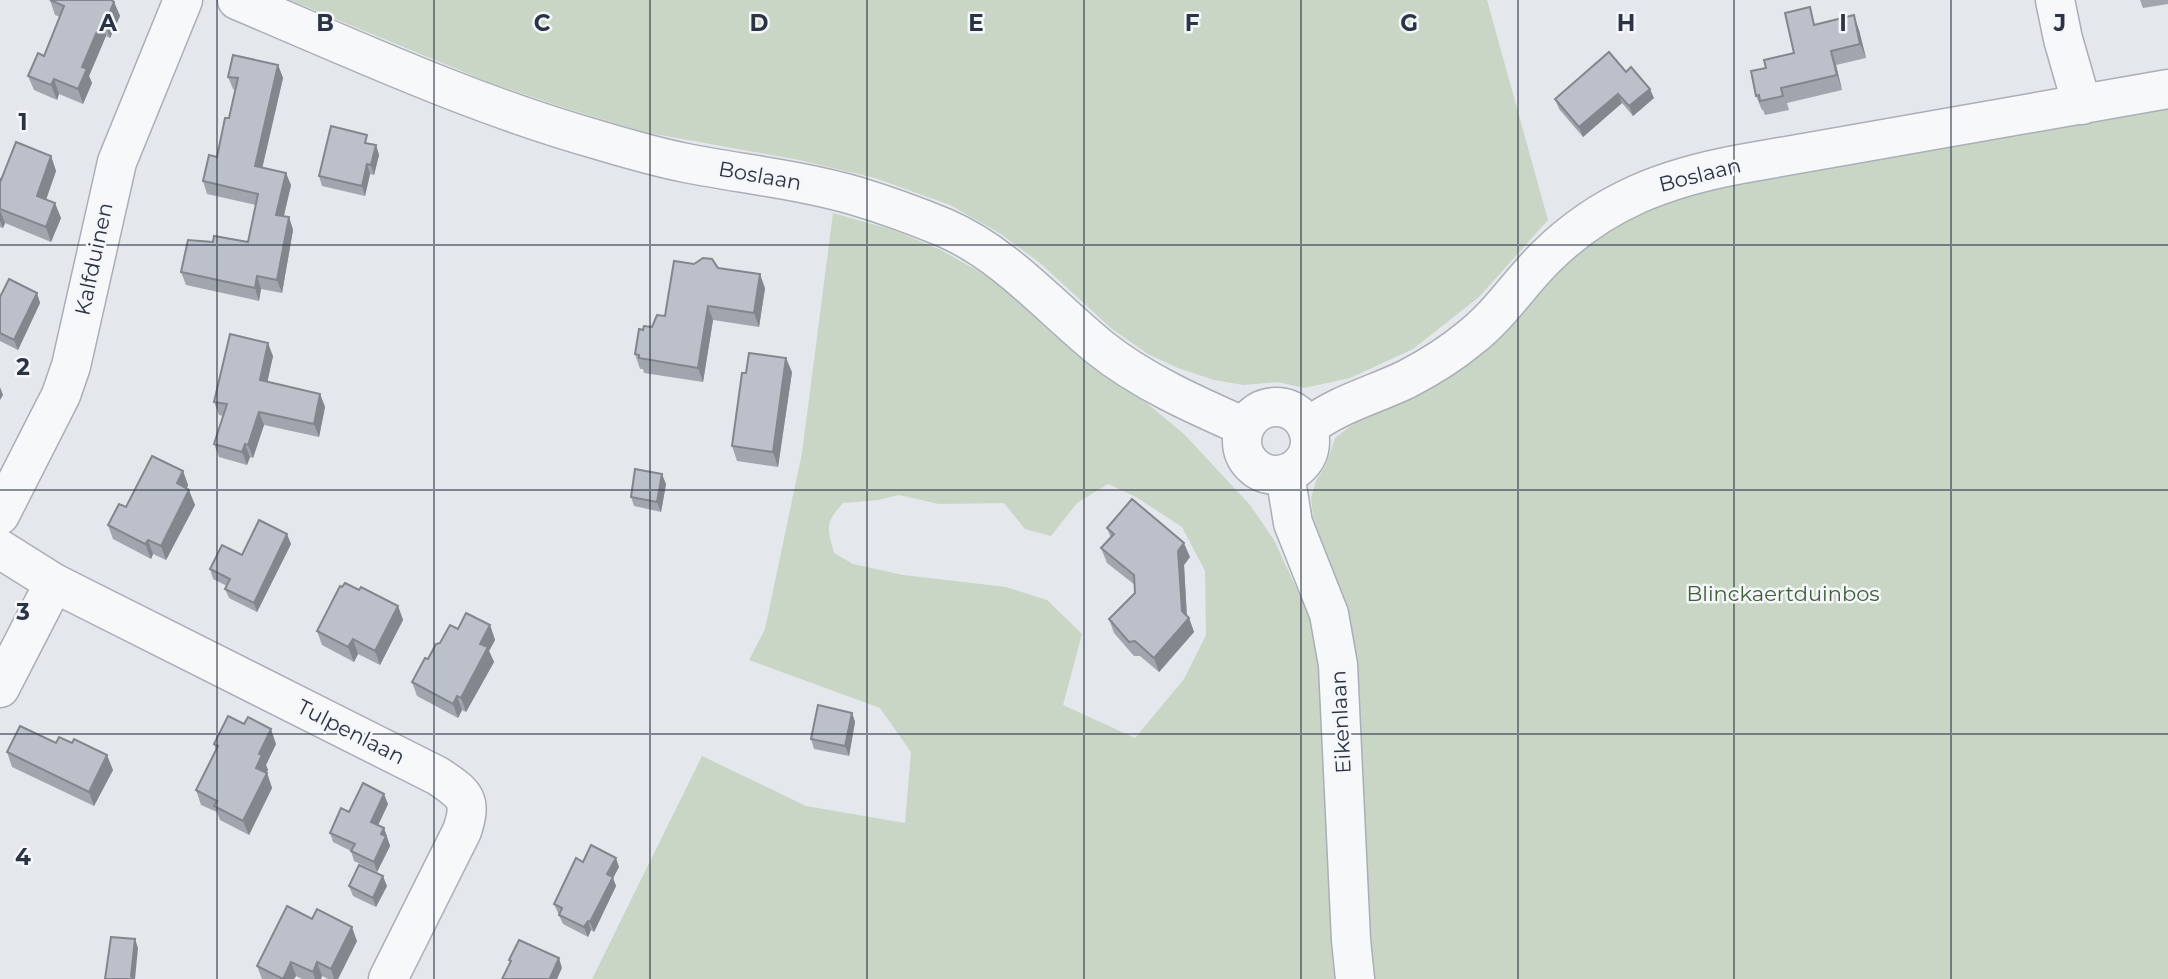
<svg xmlns="http://www.w3.org/2000/svg" width="2168" height="979" font-family="Montserrat,sans-serif">
<style>
.green{fill:#c9d6c5;fill-rule:evenodd}
.lines{fill:none;stroke-linecap:round;stroke-linejoin:round}
.minor-casing{stroke:#a9aeb7;stroke-width:41}
.minor{stroke:#f7f8fa;stroke-width:38}
.wall{fill:#a1a5ae}
.shaded-wall{fill:#83868d}
.building{fill:#bbc0ca;stroke:#83868d;stroke-width:2}
.grid{fill:none;stroke:#2b3445;stroke-width:2;stroke-opacity:0.55}
.labels{text-anchor:middle;stroke-width:5;stroke-linejoin:round;paint-order:stroke}
.street-label{font-size:21px;fill:#2b3445;stroke:#f4f6f9}
.park-label{font-size:21px;fill:#3f6138;stroke:#f4f6f9}
.grid-label{font-size:23px;text-anchor:middle;font-weight:bold;fill:#2b3445;stroke:#f4f6f9;stroke-width:5;stroke-linejoin:round;paint-order:stroke}
</style>
<rect width="100%" height="100%" fill="#e4e7ec"/>
<!-- green -->
<g class="green">
<polygon points="290,0 1487,0 1548,220 1479,297 1413,349 1350,378 1304,388 1278,382 1244,385 1214,380 1178,368 1148,354 1112,329 1040,263 1001,234 950,205 875,178 799,160 644,132 562,107 488,82"/>
<polygon points="2168,104 2168,979 1370,979 1311,498 1316,481 1325,467 1335,438 1357,421 1414,397 1477,355 1555,269 1612,226 1652,206 1714,185"/>
<path d="M833 213 893 230 941 250 987 276 1055 327 1184 434 1250 505 1274 540 1319 637 1338 979H592L702 756 806 806 905 823 911 752 880 708 749 660 765 629 802 453ZM1108 484 1136 497 1182 527 1205 571 1206 635 1184 679 1135 738 1063 705 1082 634 1047 600 1006 587 903 575 853 564 834 553C827 527 825 523 843 503L878 500 899 495 939 504 1004 503 1025 529 1051 536 1077 503Z"/>
</g>
<g class="lines">
<!-- minor casing -->
<g class="minor-casing">
<g id="minor">
<path d="M237 0C355 50 472 104 595 139 625 148 656 157 686 163 743 174 800 180 856 196 886 205 916 216 945 228 1005 254 1049 306 1099 347 1141 381 1195 405 1245 427"/>
<polyline points="2055,0 2063,39 2082,105"/>
<circle cx="1276" cy="441" r="34"/>
<path d="M1307 428C1337 404 1374 395 1407 379 1428 368 1452 353 1470 338 1500 315 1520 282 1547 256 1603 201 1665 178 1741 164L2168 89"/>
<polyline points="1285,474 1293,523 1329,614 1338,665 1351,940 1355,979"/>
<polyline points="0,515 61,395 71,366 117,162 183,0"/>
<polyline points="0,549 54,583 0,688"/>
<path d="M54 583 438 776C464 794 473 798 462 831L388 979"/>
</g>
</g>
<!-- minor -->
<use href="#minor" class="minor"/>
</g>
<!-- wall -->
<g class="wall">
<polygon points="50,0 114,2 120,16 110,38 106,36 89,76 92,83 83,104 59,94 57,100 34,90 28,76 44,56 60,17 55,15"/>
<polygon points="2140,0 2168,0 2168,4 2143,8"/>
<polygon points="1816,24 1859,30 1866,58 1836,65 1842,90 1787,103 1789,110 1765,115 1763,110 1762,110 1756,96 1766,68 1794,53"/>
<polygon points="278,65 283,78 262,167 291,185 284,216 289,217 293,230 282,293 261,289 259,301 186,285 181,272 213,242 248,242 256,205 207,194 203,181 217,157 229,118 235,90 233,89 228,77"/>
<polygon points="1626,72 1654,98 1633,116 1622,103 1583,137 1559,109 1555,99"/>
<polygon points="371,144 376,145 379,155 374,175 370,174 365,196 322,186 319,176"/>
<polygon points="51,156 56,171 46,200 61,218 51,242 5,223 3,228 0,227 0,179"/>
<polygon points="718,268 765,288 759,327 713,320 703,382 644,373 643,369 640,369 635,354 643,330 652,327"/>
<polygon points="37,293 40,303 18,350 0,341 0,297"/>
<polygon points="273,356 267,382 320,394 325,407 319,437 264,425 253,458 250,457 247,465 219,457 214,444 223,416 219,415 214,402"/>
<polygon points="792,372 778,467 737,461 732,446"/>
<polygon points="183,471 188,485 187,489 195,505 166,560 153,554 151,559 113,539 108,525 126,507"/>
<polygon points="666,484 661,512 634,506 631,497"/>
<polygon points="1107,528 1190,557 1184,565 1187,616 1189,618 1194,632 1159,672 1140,656 1134,656 1114,633 1109,619 1135,593 1135,585 1107,563 1101,548 1111,538"/>
<polygon points="291,544 257,612 229,598 225,589 227,586 213,579 210,569 242,555"/>
<polygon points="342,587 359,590 398,606 403,620 380,665 358,654 354,662 322,645 317,631"/>
<polygon points="490,625 495,640 489,651 494,662 466,712 462,710 458,718 417,696 412,682 440,643 458,629"/>
<polygon points="852,713 855,722 849,756 814,749 811,739"/>
<polygon points="56,743 72,743 113,770 94,806 12,767 7,752"/>
<polygon points="214,744 276,744 266,765 268,770 266,773 267,773 272,788 249,835 220,820 217,812 201,805 196,790 216,751"/>
<polygon points="388,804 378,825 384,828 390,846 377,872 354,861 351,851 333,842 330,833 349,812"/>
<polygon points="583,862 619,867 613,878 616,886 594,932 591,930 588,937 563,924 554,904"/>
<polygon points="349,886 387,886 376,907 353,896"/>
<polygon points="357,941 338,979 328,979 322,976 321,979 302,979 296,976 294,979 262,979 257,966"/>
</g>
<!-- shaded-wall -->
<g class="shaded-wall">
<polygon points="114,2 120,16 110,38 105,24"/>
<polygon points="1854,15 1859,30 1866,58 1860,44"/>
<polygon points="101,22 106,36 89,76 92,83 83,104 78,89 82,67"/>
<polygon points="1831,51 1836,65 1842,90 1837,75"/>
<polygon points="278,65 283,78 260,178 255,166"/>
<polygon points="54,79 59,94 57,100 51,85"/>
<polygon points="1650,89 1654,98 1633,116 1629,106"/>
<polygon points="1618,94 1622,103 1583,137 1579,127"/>
<polygon points="376,145 379,155 374,175 371,165"/>
<polygon points="51,156 56,171 42,211 37,196"/>
<polygon points="367,164 370,174 365,196 362,186"/>
<polygon points="286,173 291,185 281,227 276,215"/>
<polygon points="55,203 61,218 51,242 46,227"/>
<polygon points="0,210 5,223 3,228 0,221"/>
<polygon points="289,217 293,230 282,293 277,280"/>
<polygon points="760,274 765,288 759,327 754,313"/>
<polygon points="257,276 261,289 259,301 255,288"/>
<polygon points="37,293 40,303 18,350 14,340"/>
<polygon points="708,306 713,320 703,382 698,368"/>
<polygon points="268,343 273,356 265,393 260,380"/>
<polygon points="786,358 792,372 778,467 773,452"/>
<polygon points="0,387 3,395 0,400"/>
<polygon points="320,394 325,407 319,437 314,424"/>
<polygon points="259,412 264,425 253,458 248,445"/>
<polygon points="245,444 250,457 247,465 242,452"/>
<polygon points="183,471 188,485 182,498 177,483"/>
<polygon points="662,474 666,484 661,512 657,502"/>
<polygon points="189,490 195,505 166,560 161,546"/>
<polygon points="287,534 291,544 257,612 254,603"/>
<polygon points="148,540 153,554 151,559 145,544"/>
<polygon points="1184,543 1190,557 1184,565 1187,620 1189,618 1194,632 1159,672 1154,658 1182,611 1178,551"/>
<polygon points="398,606 403,620 380,665 375,651"/>
<polygon points="490,625 495,640 489,651 494,662 466,712 461,698 480,644"/>
<polygon points="353,639 358,654 354,662 348,647"/>
<polygon points="457,696 462,710 458,718 453,704"/>
<polygon points="852,713 855,722 849,756 845,746"/>
<polygon points="271,729 276,744 266,765 268,770 261,782 256,768 259,754"/>
<polygon points="107,755 113,770 94,806 89,792"/>
<polygon points="267,773 272,788 249,835 243,821"/>
<polygon points="384,794 388,804 375,832 371,822"/>
<polygon points="384,828 390,846 377,872 374,862"/>
<polygon points="616,858 619,867 613,878 616,886 594,932 590,922 607,874"/>
<polygon points="383,876 387,886 376,907 373,898"/>
<polygon points="588,921 591,930 588,937 584,927"/>
<polygon points="352,927 357,941 338,979 334,979 331,969"/>
<polygon points="135,939 138,948 135,979 132,979 131,976"/>
<polygon points="559,958 562,968 557,979 550,979"/>
<polygon points="291,962 296,976 294,979 283,979"/>
<polygon points="317,962 322,976 321,979 315,979 313,972"/>
</g>
<!-- building -->
<g class="building">
<polygon points="50,0 111,0 114,2 105,24 101,22 82,67 87,69 78,89 54,79 51,85 28,76 38,53 44,56 64,6"/>
<polygon points="1810,7 1814,25 1854,15 1860,44 1831,51 1837,75 1781,88 1783,96 1760,101 1759,95 1756,96 1751,71 1766,68 1764,60 1794,53 1785,13"/>
<polygon points="1609,52 1626,72 1631,67 1650,89 1629,106 1618,94 1579,127 1555,99"/>
<polygon points="233,55 278,65 255,166 286,173 276,215 289,217 277,280 257,276 255,288 181,272 188,240 213,242 214,236 248,242 258,194 203,181 209,155 217,157 225,118 229,118 238,78 228,77"/>
<polygon points="331,126 367,135 365,143 376,145 371,165 367,164 362,186 319,176"/>
<polygon points="16,142 51,156 37,196 55,203 46,227 0,209 0,179 1,180"/>
<polygon points="703,258 712,259 718,268 760,274 754,313 708,306 698,368 639,358 639,355 635,354 639,329 643,330 644,326 652,327 657,315 665,316 674,261 694,264"/>
<polygon points="9,279 37,293 14,340 0,333 0,297"/>
<polygon points="230,334 268,343 260,380 320,394 314,424 259,412 248,445 245,444 242,452 214,444 227,404 214,402"/>
<polygon points="749,353 786,358 773,452 732,446 742,373 746,373"/>
<polygon points="152,456 183,471 177,483 189,490 161,546 148,540 145,544 108,525 119,504 126,507"/>
<polygon points="635,469 662,474 657,502 631,497"/>
<polygon points="1132,499 1184,543 1178,551 1182,611 1189,618 1154,658 1135,641 1129,642 1109,619 1135,593 1134,575 1101,548 1114,534 1107,528"/>
<polygon points="259,520 287,534 254,603 225,589 230,579 210,569 222,545 242,555"/>
<polygon points="345,583 359,590 361,587 398,606 375,651 353,639 348,647 317,631 340,586 342,587"/>
<polygon points="466,613 490,625 480,644 488,647 461,698 457,696 453,704 412,682 425,658 428,659 436,644 440,643 450,625 458,629"/>
<polygon points="818,705 852,713 845,746 811,739"/>
<polygon points="228,716 244,724 248,717 271,729 259,754 262,755 256,768 267,773 243,821 214,806 217,801 196,790 218,746 214,744"/>
<polygon points="20,726 56,743 59,737 72,743 74,739 107,755 89,792 7,752"/>
<polygon points="363,783 384,794 371,822 384,828 381,834 386,836 374,862 351,851 355,844 330,833 341,808 349,812"/>
<polygon points="591,845 616,858 607,874 613,877 590,922 588,921 584,927 559,915 562,908 554,904 576,858 583,862"/>
<polygon points="359,865 383,876 373,898 349,886"/>
<polygon points="287,906 312,919 317,909 352,927 331,969 317,962 313,972 291,962 283,979 257,966"/>
<polygon points="111,937 135,939 131,976 132,976 132,979 105,979"/>
<polygon points="519,940 559,958 550,978 552,979 502,979 511,961 509,960"/>
</g>
<!-- grid -->
<path class="grid" d="M217 0V979M434 0V979M650 0V979M867 0V979M1084 0V979M1301 0V979M1518 0V979M1734 0V979M1951 0V979M0 245H2168M0 490H2168M0 734H2168"/>
<g class="labels">
<!-- street labels -->
<g class="street-label">
<text transform="translate(1700 175) rotate(-14)" y="7">Boslaan</text>
<text transform="translate(760 176) rotate(10)" y="7">Boslaan</text>
<text transform="translate(94 259) rotate(-78)" y="7">Kalfduinen</text>
<text transform="translate(1341 722) rotate(-93)" y="7">Eikenlaan</text>
<text transform="translate(351 732) rotate(27)" y="7">Tulpenlaan</text>
</g>
<!-- park labels -->
<g class="park-label">
<text x="1783" y="601">Blinckaertduinbos</text>
</g>
</g>
<g class="grid-label">
<text x="108" y="31">A</text>
<text x="325" y="31">B</text>
<text x="542" y="31">C</text>
<text x="759" y="31">D</text>
<text x="976" y="31">E</text>
<text x="1192" y="31">F</text>
<text x="1409" y="31">G</text>
<text x="1626" y="31">H</text>
<text x="1843" y="31">I</text>
<text x="2060" y="31">J</text>
<text x="23" y="130">1</text>
<text x="23" y="375">2</text>
<text x="23" y="620">3</text>
<text x="23" y="865">4</text>
</g>
</svg>
